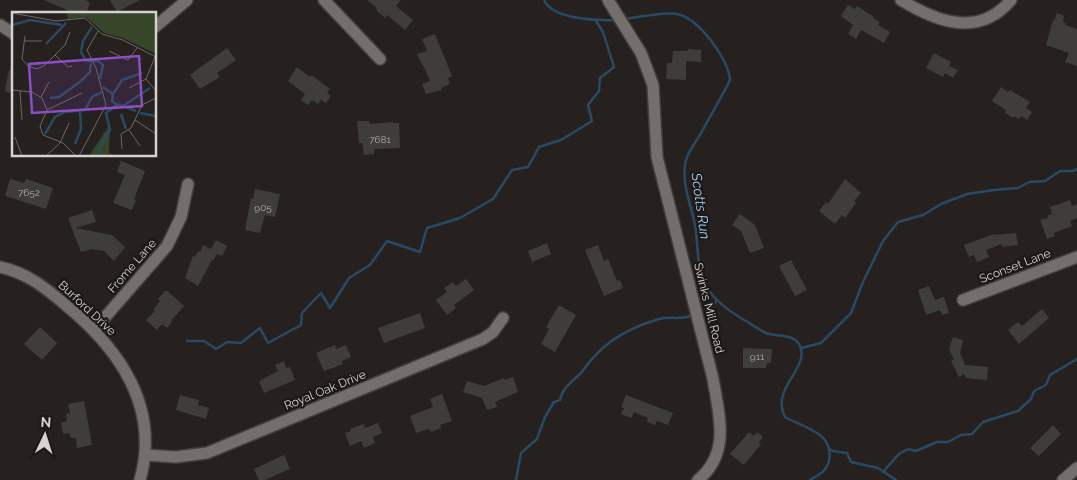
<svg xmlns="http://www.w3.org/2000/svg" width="1077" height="480" font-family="Raleway,sans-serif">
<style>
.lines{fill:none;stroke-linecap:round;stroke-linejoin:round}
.stream{stroke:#294a65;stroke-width:2.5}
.building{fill:#3f3d39}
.minor-casing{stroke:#423f3d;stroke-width:14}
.minor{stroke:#746f6d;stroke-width:11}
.labels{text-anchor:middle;stroke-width:4.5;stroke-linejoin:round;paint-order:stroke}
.number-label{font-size:10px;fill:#b0adab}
.street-label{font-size:12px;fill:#d5d2d1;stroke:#1c1816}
.water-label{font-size:14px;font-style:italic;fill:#a1cff5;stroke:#1c1816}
.inset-river{fill:none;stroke:#294a65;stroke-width:2.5}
.inset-road{fill:none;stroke:#6c6866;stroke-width:1}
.view{fill:#8d4dc3;fill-opacity:0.15;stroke:#8d4dc3;stroke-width:2.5}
.inset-edge{fill:none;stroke:#d5d2d1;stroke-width:2.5}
</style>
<rect width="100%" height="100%" fill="#26211f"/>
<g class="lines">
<!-- stream -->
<g class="stream">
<path d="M544 0C552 19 597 21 615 20"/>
<path d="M623 19C639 18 662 11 677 14 698 18 729 59 730 80 721 98 711 115 701 133 696 142 689 150 686 160 680 184 693 208 696 231 698 250 697 270 707 287 715 302 732 313 746 321 753 325 759 330 766 333 777 337 794 333 800 346 810 369 770 388 785 417 802 427 835 433 829 460 827 471 819 475 810 480"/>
<polyline points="709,311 717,300"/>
<polyline points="187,341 204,341 216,349 227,342 241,343 260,328 268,343 301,325 302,313 321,293 330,308 349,278 370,265 387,241 420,252 427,228 460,218 493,199 512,170 528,167 539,147 561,140 592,121 588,105 599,91 600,78 614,67 603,32 596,21"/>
<polyline points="801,348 821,343 851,313 863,282 883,241 898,222 923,215 941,204 967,194 994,190 1018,188 1029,182 1045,181 1060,171 1073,171 1077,169"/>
<polyline points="829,449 833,451 847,453 851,462 878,468 896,480"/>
<polyline points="883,472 899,454 908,449 916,451 937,442 948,442 961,435 972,434 983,422 1018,411 1031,399 1034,391 1046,385 1050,375 1077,359"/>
<path d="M516 480 521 453 537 439 545 417 554 402 560 400C562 388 572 382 581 373 585 368 588 363 593 358 610 338 635 326 659 319 669 316 680 320 690 316"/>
</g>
</g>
<!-- building -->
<g class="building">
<polygon points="44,0 85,0 90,3 86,14 76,14"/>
<polygon points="110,0 140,0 117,12"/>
<polygon points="367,0 401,0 396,6 413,20 405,30 387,15 385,18 376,10 377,8"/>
<polygon points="848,5 855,9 857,6 874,17 873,18 880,22 878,25 890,32 884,43 861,30 856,39 848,34 853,25 841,16"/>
<polygon points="1057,13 1064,16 1063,22 1066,23 1065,25 1077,29 1077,66 1065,62 1069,53 1046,45 1053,20 1054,21"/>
<polygon points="435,34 452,76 448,78 450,84 441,88 442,90 426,94 422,84 430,81 423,65 422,65 417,54 427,51 422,39"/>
<polygon points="227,48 236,60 217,73 220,77 200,89 190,75"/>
<polygon points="688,49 701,50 701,62 686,61 686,80 666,79 667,63 672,63 673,51 688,51"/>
<polygon points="934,53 951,62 949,66 958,70 953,78 945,73 943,77 926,68"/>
<polygon points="297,67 310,77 311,75 330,89 327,93 331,96 326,103 321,100 318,104 312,100 308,105 301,100 305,94 288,81"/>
<polygon points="9,70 14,70 14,93 6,92 5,89"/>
<polygon points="1001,87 1008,92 1010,90 1030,102 1026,108 1032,112 1027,120 1021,116 1019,119 1014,116 1013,118 1005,113 1006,110 992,101"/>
<polygon points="357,121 369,121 370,124 393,122 393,123 399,123 400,148 374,149 374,154 364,155 362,143 359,143"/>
<polygon points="121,161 145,171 134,199 136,200 132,210 113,203 125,175 117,172"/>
<polygon points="10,179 24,183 26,179 53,188 46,209 5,196"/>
<polygon points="845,179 861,193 854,201 856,203 845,218 842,215 835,224 819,211 826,202 828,204"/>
<polygon points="255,189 280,194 275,217 265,215 260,233 245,230 251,198 253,199"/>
<polygon points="1070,200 1072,206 1077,204 1077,218 1070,221 1072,226 1054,233 1055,236 1047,239 1040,220 1048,218 1048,215 1052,214 1050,207"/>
<polygon points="92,210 96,222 75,228 112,235 125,247 114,261 104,251 92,249 81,252 68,218"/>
<polygon points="740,214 755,225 764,248 750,253 741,231 732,225"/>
<polygon points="1016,233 1018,245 1002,247 1002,244 986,250 989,257 977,262 974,255 969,257 964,245 994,234 995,235"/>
<polygon points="216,240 227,246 222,256 217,254 213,261 212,260 198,286 185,278 193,256 195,257 198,251 200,252 203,245 211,249"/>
<polygon points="547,243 551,254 532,262 528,251"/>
<polygon points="598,245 604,261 608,259 617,281 620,280 623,288 604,296 585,250"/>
<polygon points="791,260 807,290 795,296 779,266"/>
<polygon points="466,279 474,290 454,305 456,308 447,315 436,300 447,292 444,288 453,282 456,286"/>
<polygon points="929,286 935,300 944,297 949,313 942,315 940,310 926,315 918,290"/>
<polygon points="166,290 184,306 171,321 172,322 167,328 162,324 157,330 146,320 155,311 153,310 160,301 158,299"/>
<polygon points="559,305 576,315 555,352 541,344 549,329 546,327"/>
<polygon points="1042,309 1049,318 1019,344 1008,330 1018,322 1022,326"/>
<polygon points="420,313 425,328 384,343 378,328"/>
<polygon points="40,327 57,343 42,360 24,344"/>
<polygon points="953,337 963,340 960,353 965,365 988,367 987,380 966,378 964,374 959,377 951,361 954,360 949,349"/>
<polygon points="335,345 336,349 346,345 351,357 342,361 343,364 324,371 316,353"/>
<polygon points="743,348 772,349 771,363 767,363 766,368 743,368"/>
<polygon points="284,361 286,368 290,367 295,380 264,393 259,381 278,371 275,365"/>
<polygon points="513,377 518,392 495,402 497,407 487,410 482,398 463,392 467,381 484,386 504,378 505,380"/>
<polygon points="442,394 452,421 440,425 441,428 431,432 429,429 416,433 410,416 433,407 430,399"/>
<polygon points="180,395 199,400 198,405 209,408 206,419 176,410"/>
<polygon points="626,395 673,413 668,425 657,421 655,425 647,422 648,418 634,412 631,418 621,414 624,408 621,407"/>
<polygon points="84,401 92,445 77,448 76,438 71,438 69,433 63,434 61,423 67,421 66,414 70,413 68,404"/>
<polygon points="378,423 382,433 373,437 375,443 364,448 361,441 350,446 345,433 351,431 350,429 364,424 365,428"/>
<polygon points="1053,425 1061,434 1039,456 1030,448"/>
<polygon points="749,432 754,436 757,432 763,437 759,442 761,444 744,465 730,454"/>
<polygon points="284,455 290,469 265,480 259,480 254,469"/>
</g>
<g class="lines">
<!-- minor casing -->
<g class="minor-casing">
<g id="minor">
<polyline points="324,0 380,59"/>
<path d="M608 0 641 53 653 85 657 157 713 379C719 415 731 453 698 480"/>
<path d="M901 0C937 22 979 38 1011 0"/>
<polyline points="0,25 14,34"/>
<polyline points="155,27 187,0"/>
<path d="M0 267C28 273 47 289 68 307 121 351 160 408 140 480"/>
<polyline points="963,300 1077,257"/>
<polyline points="94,330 167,246 181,217 188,184"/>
<polyline points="145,455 176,457 207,453 483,339 493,332 503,318"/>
<polyline points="1063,480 1077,468"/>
</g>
</g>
<!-- minor -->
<use href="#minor" class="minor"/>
</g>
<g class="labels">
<!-- number labels -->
<g class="number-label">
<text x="380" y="143">7681</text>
<text x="29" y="196">7652</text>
<text x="263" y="211">905</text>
<text x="757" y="360">911</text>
</g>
<!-- street labels -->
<g class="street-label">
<text transform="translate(132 266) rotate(-49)" y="4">Frome Lane</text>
<text transform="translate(1015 266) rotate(-21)" y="4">Sconset Lane</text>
<text transform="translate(87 308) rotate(43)" y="4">Burford Drive</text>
<text transform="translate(709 308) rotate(76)" y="4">Swinks Mill Road</text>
<text transform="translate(325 390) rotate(-22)" y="4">Royal Oak Drive</text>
</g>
<!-- water labels -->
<g class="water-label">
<text transform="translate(701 206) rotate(82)" y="5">Scotts Run</text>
</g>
</g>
<!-- overview -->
<g transform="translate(12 12)">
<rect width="144" height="144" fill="#26211f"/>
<path d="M61 0H144V42L111 26 92 21 74 5 56 7 55 2ZM98 112 97 141 105 144H77Z" fill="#374528"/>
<path class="inset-river" d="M0 13 18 8 50 13M80 15 71 29 69 40 74 49H86L91 53 88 67M34 32 54 11M101 82 110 68 130 61M38 86 47 85 69 69 78 60 79 51M106 92 124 99M111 94 138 76M128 101 144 104M109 102 114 117M33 122 43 105 53 100 73 98 80 85 90 80M63 132 69 117 68 100M87 144V137L98 118 94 101 105 93 100 89 101 82 91 75"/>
<path class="inset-road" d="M0 1 44 9 73 6 90 22 111 28 144 45M13 24 10 47 16 54 25 57 33 53 53 33 58 20M12 29H30M97 39 116 48 125 36M43 43 56 55 60 54M143 45 134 67 144 79M117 76 134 67M0 78 20 80 30 86 35 98 28 114 31 123 51 131 64 144M8 79 10 108M29 85 37 70M35 98 70 81M123 108 144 122M117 118 128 134M3 125 10 144M110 137 109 122 119 116 130 93 144 86M35 143 48 131 57 111M67 144 94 93 84 56 75 38 86 19"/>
<path class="view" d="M127 44 130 94 20 101 17 52Z"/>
<rect width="144" height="144" class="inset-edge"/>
</g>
<!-- north arrow -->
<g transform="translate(45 435) rotate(4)" stroke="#1c1816" stroke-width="4" paint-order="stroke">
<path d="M0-4L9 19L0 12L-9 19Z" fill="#d5d2d1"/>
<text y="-8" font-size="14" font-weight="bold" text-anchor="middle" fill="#d5d2d1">N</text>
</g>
</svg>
